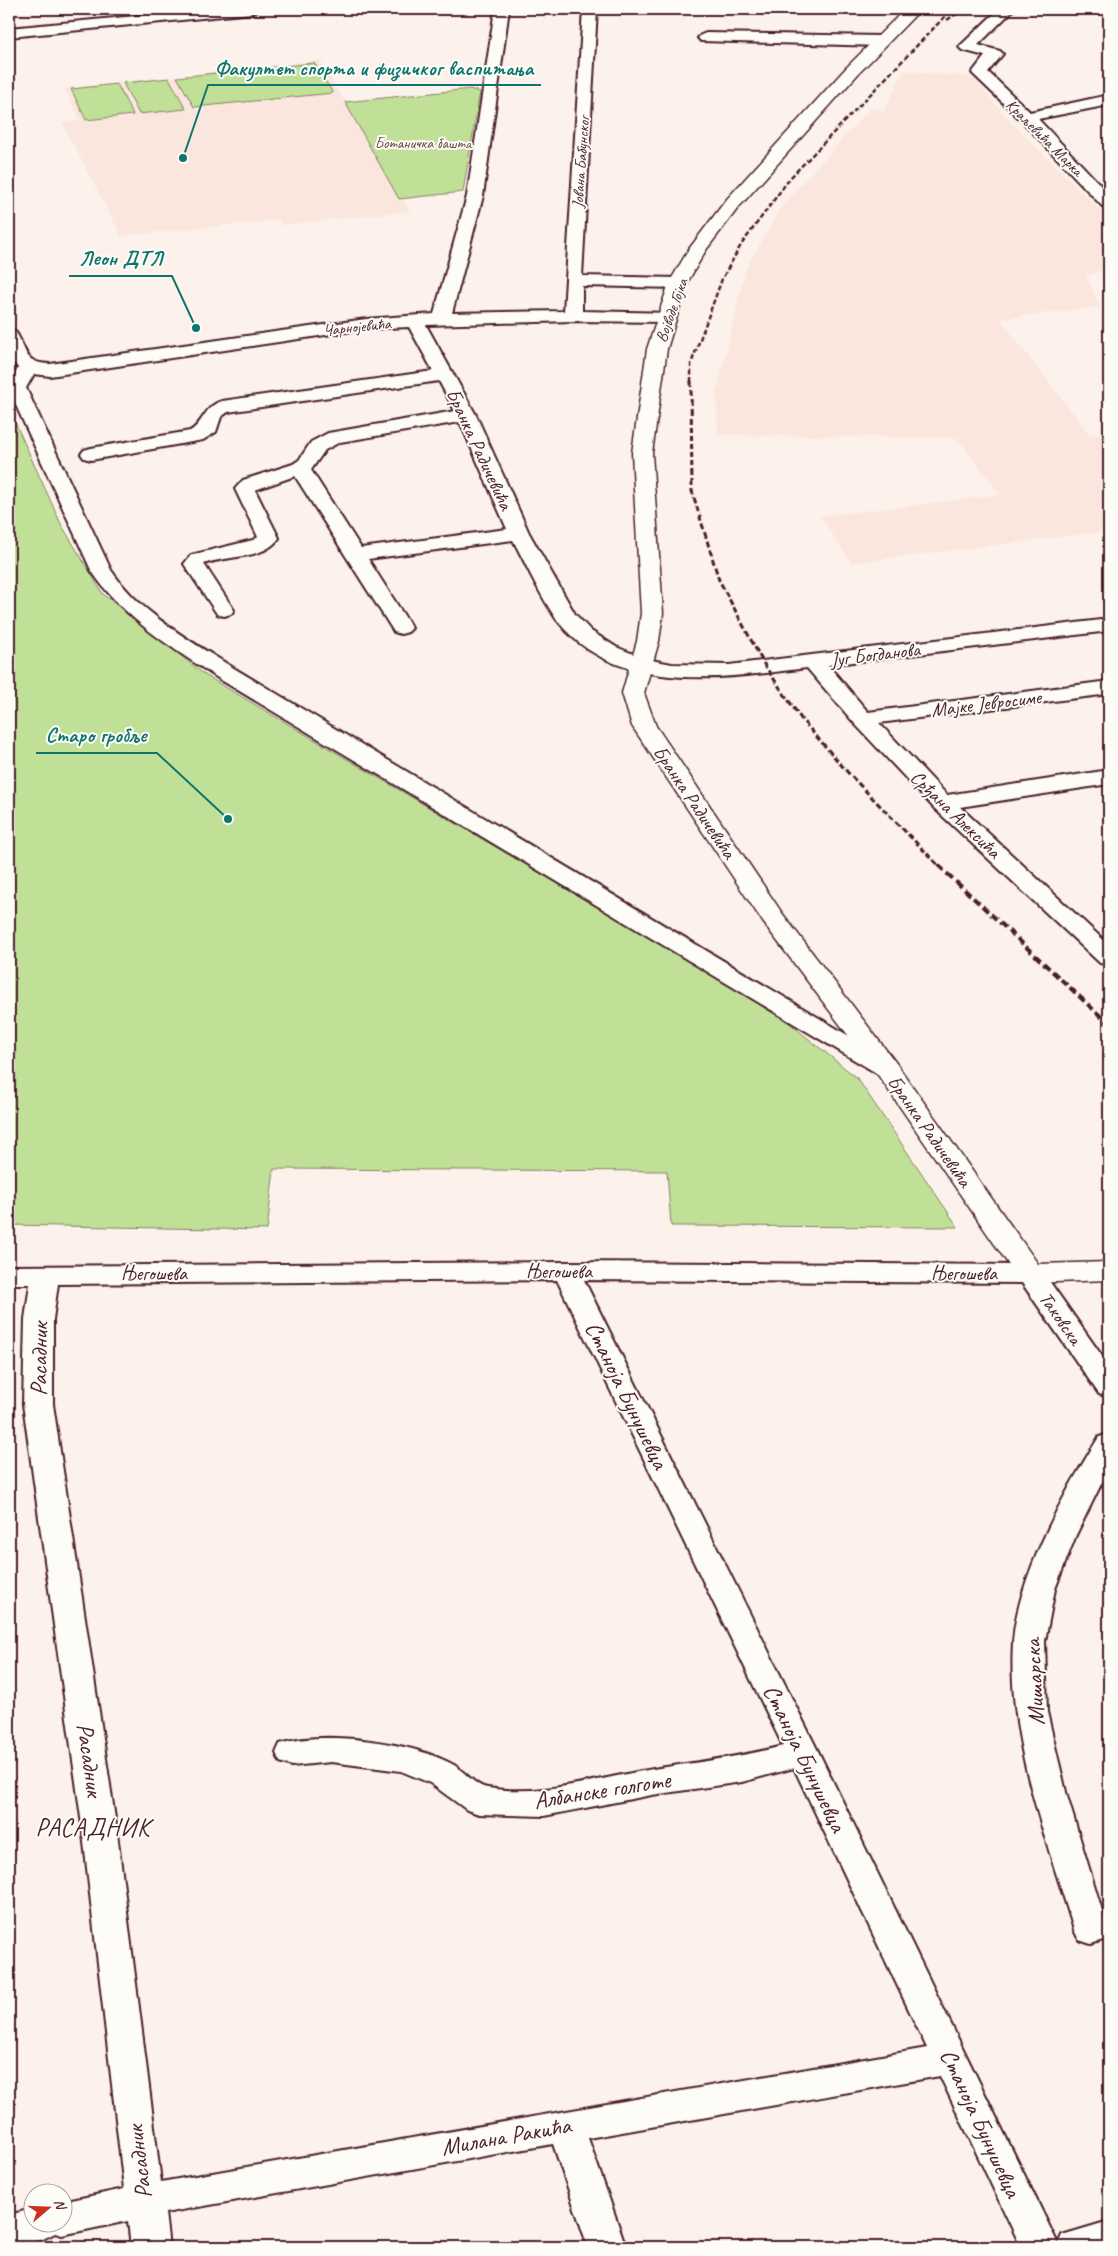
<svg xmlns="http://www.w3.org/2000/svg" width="1118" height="2256" font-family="Caveat,sans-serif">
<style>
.built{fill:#fbe6dd}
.green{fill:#c0e098;stroke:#858062}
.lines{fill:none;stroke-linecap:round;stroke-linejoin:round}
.street-casing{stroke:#4a1f2b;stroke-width:4}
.secondary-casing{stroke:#4a1f2b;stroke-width:3}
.street{fill:#fdfcf7;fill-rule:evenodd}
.secondary{fill:#fdfcf7;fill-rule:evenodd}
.rail-far2{stroke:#4a1f2b;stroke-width:2.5;stroke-dasharray:5 2.5;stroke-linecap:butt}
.rail-far1{stroke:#4a1f2b;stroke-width:3;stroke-dasharray:6 3;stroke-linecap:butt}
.rail{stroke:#4a1f2b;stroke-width:4;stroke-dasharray:8 4;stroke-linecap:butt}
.labels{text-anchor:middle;stroke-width:4;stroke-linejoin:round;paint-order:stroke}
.far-street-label{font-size:16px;fill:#4a1f2b;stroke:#fdfcf7}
.far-park-label{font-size:16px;fill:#684f46;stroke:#fdfcf7}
.street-label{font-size:20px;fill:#4a1f2b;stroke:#fdfcf7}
.near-street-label{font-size:24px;fill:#4a1f2b;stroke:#fdfcf7}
.near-neighbourhood-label{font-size:25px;letter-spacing:1px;fill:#4a1f2b;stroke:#fdfcf7}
.leader{fill:none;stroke:#0f766e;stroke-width:2}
.callout-dot{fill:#0f766e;stroke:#fdfcf7;stroke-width:2}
.callout-label{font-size:21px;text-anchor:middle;font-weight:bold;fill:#0f766e;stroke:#fdfcf7;stroke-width:4;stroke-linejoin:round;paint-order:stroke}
</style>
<rect width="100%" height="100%" fill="#fcf2eb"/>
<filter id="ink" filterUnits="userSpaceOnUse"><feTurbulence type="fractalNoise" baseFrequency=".02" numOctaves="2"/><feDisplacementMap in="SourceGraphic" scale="10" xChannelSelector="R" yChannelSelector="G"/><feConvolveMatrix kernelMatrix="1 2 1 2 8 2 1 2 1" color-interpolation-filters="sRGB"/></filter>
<g filter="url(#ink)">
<!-- built -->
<g class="built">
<polygon points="320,60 410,211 282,225 279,220 121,236 62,123 80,120 65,89"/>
<polygon points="904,71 973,77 1010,121 1109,219 1109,268 1086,276 1100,307 1000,319 1090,435 1109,434 1109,531 851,563 820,516 1001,495 957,438 718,435 716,394 746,268 783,204 871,108 884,110"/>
</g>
<!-- green -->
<g class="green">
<polygon points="314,63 333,93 194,107 177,77"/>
<polygon points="169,78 186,109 139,114 123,83"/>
<polygon points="117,84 133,115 86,120 71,89"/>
<polygon points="470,89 480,92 463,192 399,199 345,102"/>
<polygon points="9,409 61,524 103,594 205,675 778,1014 857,1078 958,1227 671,1226 667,1171 274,1169 267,1230 9,1225"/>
</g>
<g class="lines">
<!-- street casing -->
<g class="street-casing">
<g id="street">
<polygon points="210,9 260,9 253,13 9,37 9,28"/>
<path d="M495 9H509L483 196 452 313 564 311 583 9H597L582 276 678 278 684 279 687 283 684 287 678 288 582 286V311L673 313 676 317 673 321 667 322 573 321 426 325 476 415 529 533 575 614 591 631 616 647 646 659 672 664 729 665 1109 619V631L828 665 868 712 1109 681V694L879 723 947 795 1109 770V784L960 807 1109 945V965L1100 963 934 808 855 724 807 668C726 678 615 696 557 620 540 596 527 566 513 540L368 559 412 628 408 632 401 634 394 632 295 476 255 490 279 538C264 560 227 555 204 564L234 610 231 614 224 616 217 614 184 564 191 555 253 540 258 537 235 489 243 480 293 464 299 460 311 442 328 433 455 411 439 381 228 412 221 417 216 432 203 440 91 460 84 458 81 454 84 450 91 448 190 431C204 423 204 406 222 401L433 371 409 327 366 329 50 376 34 374 26 388 111 570C140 614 194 643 237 670L896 1064 900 1069 896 1074 887 1077 878 1074 221 680C174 649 122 618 91 570L9 390V386L18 368 9 356V330L15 331C28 350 22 363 50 364L366 319 434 314 467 196ZM460 422 507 529 361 548 311 470 325 450 340 442Z"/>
<polygon points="999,9 1014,9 978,45 1000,51 1003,54 988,72 1030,112 1109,95 1109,105 1038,119 1109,194 1109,208 1103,207 1021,120 972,73 985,56 962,50 959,47"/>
<polygon points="706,33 881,36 889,41 881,46 701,41 698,38 701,35"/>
<path d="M566 1262 1030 1265 1040 1268 1109 1366V1397L1099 1394 1022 1283 584 1280 819 1753 1058 2244 1062 2235 1109 2221V2247H1021L940 2076 588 2138 626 2247H588L553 2144 165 2213 169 2247H131L128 2221 62 2235 55 2233 41 2240 9 2247V2215L32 2209V2224H62V2202L124 2189 82 1825 23 1404 25 1319 30 1284H9V1266ZM557 1280 783 1746C740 1757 697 1762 653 1769 598 1778 544 1797 488 1788 476 1787 464 1771 454 1765 413 1742 325 1730 280 1744L276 1753 280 1762 292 1766 331 1762 401 1771 430 1783 467 1810 479 1814 544 1816 652 1795 742 1782 794 1768 927 2048 161 2182 116 1825 53 1404V1319L58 1284Z"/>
<path d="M1109 1434V1468L1076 1535 1055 1589 1045 1641 1047 1712 1067 1796 1108 1930 1103 1940 1091 1944 1079 1940 1074 1930C1046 1837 1007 1740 1013 1642 1017 1579 1065 1490 1099 1437Z"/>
</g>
</g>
<!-- secondary casing -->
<g class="secondary-casing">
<polygon id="secondary" points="905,9 921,9 858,74 738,208 706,250 687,283 667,349 652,453 663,613 659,641 644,693 656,726 782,913 896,1063 1038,1264 1109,1262 1109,1280 1030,1283 1020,1281 878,1075 763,922 632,726 622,693 637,641 641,613 632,453 647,349 669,283 689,249 726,200 846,68"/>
</g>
<!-- street -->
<use href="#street" class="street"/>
<!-- secondary -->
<use href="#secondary" class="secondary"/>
<!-- rail-far2 -->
<g class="rail-far2">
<polyline points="947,20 964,9"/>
<polyline points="691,383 691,364 722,279 741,245 790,178 952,9"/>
</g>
<!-- rail-far1 -->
<polyline class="rail-far1" points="691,381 692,491 719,580 765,666 802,720 851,776 940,867"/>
<!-- rail -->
<polyline class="rail" points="938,865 1109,1024"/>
</g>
</g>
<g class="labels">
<!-- far-street labels -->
<g class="far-street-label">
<text transform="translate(1045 137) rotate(45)" y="6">Краљевића Марка</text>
<text transform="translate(580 162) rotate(-86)" y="6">Јована Бабунског</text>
<text transform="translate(671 310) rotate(-70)" y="6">Војводе Гојка</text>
<text transform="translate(357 326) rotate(-6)" y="6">Чарнојевића</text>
</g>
<!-- far-park labels -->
<g class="far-park-label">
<text x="423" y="148">Ботаничка башта</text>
</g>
<!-- street labels -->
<g class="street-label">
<text transform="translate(480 449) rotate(65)" y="7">Бранка Радичевића</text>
<text transform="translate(875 654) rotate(-7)" y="7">Југ Богданова</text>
<text transform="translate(986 703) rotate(-7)" y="7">Мајке Јевросиме</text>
<text transform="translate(695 802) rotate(56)" y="7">Бранка Радичевића</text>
<text transform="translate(956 814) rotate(44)" y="7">Срђана Алексића</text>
<text transform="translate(930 1131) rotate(55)" y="7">Бранка Радичевића</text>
<text x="559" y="1278">Његошева</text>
<text x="154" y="1280">Његошева</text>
<text x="964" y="1280">Његошева</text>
<text transform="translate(1061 1318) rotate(55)" y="7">Таковска</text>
</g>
<!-- near-street labels -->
<g class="near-street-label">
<text transform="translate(39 1359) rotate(-89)" y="8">Расадник</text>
<text transform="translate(627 1395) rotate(64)" y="8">Станоја Бунушевца</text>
<text transform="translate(1034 1682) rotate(-93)" y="8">Мишарска</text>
<text transform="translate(805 1758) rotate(64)" y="8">Станоја Бунушевца</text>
<text transform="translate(90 1760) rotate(82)" y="8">Расадник</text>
<text transform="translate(602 1790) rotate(-9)" y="8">Албанске голготе</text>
<text transform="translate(981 2123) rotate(65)" y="8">Станоја Бунушевца</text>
<text transform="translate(506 2136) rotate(-10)" y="8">Милана Ракића</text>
<text transform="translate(139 2162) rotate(-97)" y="8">Расадник</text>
</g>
<!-- near-neighbourhood labels -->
<g class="near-neighbourhood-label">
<text x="93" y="1836">РАСАДНИК</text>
</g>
</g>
<!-- callouts -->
<path class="leader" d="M183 158L208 85H541M196 328L172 276H69M228 819L157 753H36"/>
<g class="callout-dot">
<circle cx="183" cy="158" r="5"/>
<circle cx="196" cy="328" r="5"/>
<circle cx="228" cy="819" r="5"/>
</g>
<g class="callout-label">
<text x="374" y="75">Факултет спорта и физичког васпитања</text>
<text x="121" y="265">Леон ДТЛ</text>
<text x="96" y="742">Старо гробље</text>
</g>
<!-- margin -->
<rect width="1118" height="2256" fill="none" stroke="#fdfcf7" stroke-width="30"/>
<rect x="15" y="15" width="1088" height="2226" fill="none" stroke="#4a1f2b" stroke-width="2" filter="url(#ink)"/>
<!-- north arrow -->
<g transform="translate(48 2208) rotate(71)"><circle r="24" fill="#fdfcf7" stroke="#b5a4a5"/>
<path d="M0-4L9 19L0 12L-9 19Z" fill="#c8321e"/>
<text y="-8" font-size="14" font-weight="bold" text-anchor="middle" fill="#4a1f2b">N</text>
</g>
</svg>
